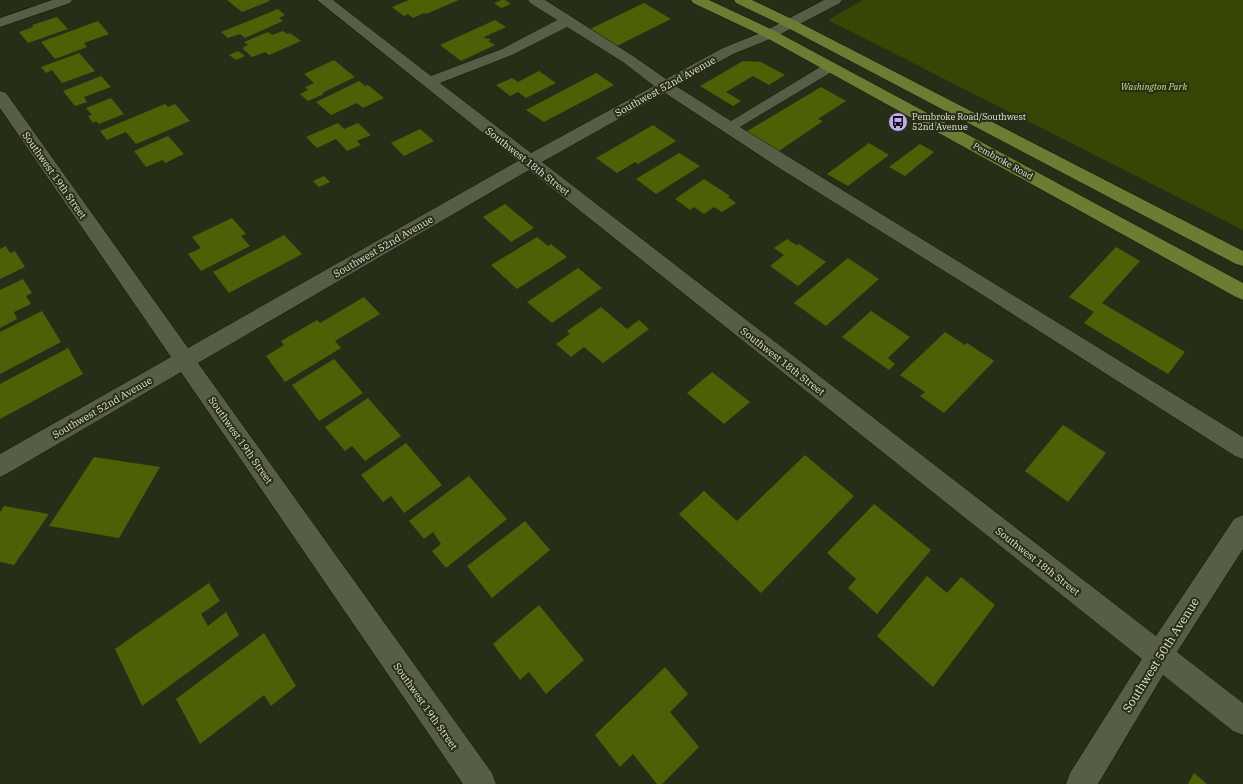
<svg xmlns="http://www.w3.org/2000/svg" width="1243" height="784" font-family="'IBM Plex Serif',serif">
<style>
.green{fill:#374605}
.building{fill:#4d6006}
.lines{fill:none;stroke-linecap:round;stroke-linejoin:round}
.minor-casing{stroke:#101602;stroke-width:1}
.major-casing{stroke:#101602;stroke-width:1}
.minor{fill:#565e46;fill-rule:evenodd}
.major{fill:#6a7d33;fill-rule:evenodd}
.labels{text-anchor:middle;stroke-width:4;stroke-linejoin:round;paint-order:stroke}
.far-park-label{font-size:9px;font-style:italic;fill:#c5e479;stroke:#272e17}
.far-poi-label{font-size:9px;fill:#e0e5d7;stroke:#272e17;text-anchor:start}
.far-street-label{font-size:9px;fill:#e0e5d7;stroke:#272e17}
.street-label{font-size:10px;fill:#e0e5d7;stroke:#272e17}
.near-street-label{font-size:12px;fill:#e0e5d7;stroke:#272e17}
</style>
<rect width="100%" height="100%" fill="#272e17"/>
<!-- green -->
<polygon class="green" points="863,0 1243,0 1243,230 828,20"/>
<!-- building -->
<g class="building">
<polygon points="227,0 268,0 270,1 242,12"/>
<polygon points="409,0 459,0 426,14 424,13 413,18 408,14 404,16 392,7"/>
<polygon points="502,0 505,0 511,4 501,8 494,3"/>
<polygon points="644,3 671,19 615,47 588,30"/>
<polygon points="278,9 285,15 279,18 283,21 245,38 240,34 228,38 221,32"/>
<polygon points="57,17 68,29 28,43 19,32 33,27 32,25"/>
<polygon points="495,20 506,27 484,37 486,39 488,38 491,40 488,41 495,45 461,61 440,45"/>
<polygon points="98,21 109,34 84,43 87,47 55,59 41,42"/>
<polygon points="283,31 287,34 290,33 301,41 269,55 265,52 252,57 242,48 248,45 244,42 268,32 272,35"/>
<polygon points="238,51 245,56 236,60 229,55"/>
<polygon points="79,53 95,71 62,83 52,70 46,73 41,67"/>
<polygon points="334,60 355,77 322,93 324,94 308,101 300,94 308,90 305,87 314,83 304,74"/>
<polygon points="743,61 761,62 785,75 769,85 753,76 726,92 741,101 733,106 700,86"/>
<polygon points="539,71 556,83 526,98 518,92 510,96 496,85 512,78 518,82"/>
<polygon points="596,73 614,85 544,122 526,110"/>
<polygon points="101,76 111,87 84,97 87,102 75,106 63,91"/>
<polygon points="359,81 365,86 368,85 384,98 363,108 357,103 331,115 316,102"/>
<polygon points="821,87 846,101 818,119 823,121 776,153 744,133"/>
<polygon points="111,98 124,114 99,124 96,121 93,123 88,116 92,115 86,108"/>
<polygon points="165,104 168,107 175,104 190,121 136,144 126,132 107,140 100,131"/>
<polygon points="338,123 344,129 358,123 371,135 357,141 361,145 347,151 336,139 317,148 306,137"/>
<polygon points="653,125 676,141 638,164 635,162 617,173 596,158"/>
<polygon points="420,129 434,141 404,156 391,143"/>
<polygon points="168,136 184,154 165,163 163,160 146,167 134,151"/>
<polygon points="869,143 889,155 848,186 827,174"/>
<polygon points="920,144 934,152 905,176 889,167"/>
<polygon points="679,153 700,166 656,194 636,179"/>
<polygon points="324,176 330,182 319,187 313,181"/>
<polygon points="704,179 730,196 728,197 736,203 722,212 714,207 704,214 694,207 690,210 675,199"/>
<polygon points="505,204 534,228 511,242 483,217"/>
<polygon points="232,218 246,234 241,236 250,246 201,271 188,254 201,248 192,237"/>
<polygon points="284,235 302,254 229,293 213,272"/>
<polygon points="537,237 548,246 551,244 567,257 517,289 491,265"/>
<polygon points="787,239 796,245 799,244 826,262 798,286 770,266 784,255 774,248"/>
<polygon points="6,246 10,253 15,251 25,267 0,279 0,249"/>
<polygon points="1116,247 1140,261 1102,303 1185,352 1168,374 1084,323 1094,312 1069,297"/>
<polygon points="848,258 879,279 826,326 794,303"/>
<polygon points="578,268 602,288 552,323 527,302"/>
<polygon points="23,279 32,293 26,296 31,304 14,312 17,319 0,328 0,290"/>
<polygon points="364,297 380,314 335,341 341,348 285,382 266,356 284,345 281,341 317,320 320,323"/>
<polygon points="601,307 627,329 639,320 649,329 603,363 584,347 571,357 556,344 570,334 567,331"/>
<polygon points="42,311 61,342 0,374 0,332"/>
<polygon points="871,311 910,337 888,358 895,364 889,370 842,337"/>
<polygon points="945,332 965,345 967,343 994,361 944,413 920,396 925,392 900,375"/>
<polygon points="68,348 83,374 0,419 0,384"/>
<polygon points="334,359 363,393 319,421 292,385"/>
<polygon points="712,372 750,402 724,424 687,393"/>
<polygon points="368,398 401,436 365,461 352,446 345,451 325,427"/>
<polygon points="1063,425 1106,453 1068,502 1025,471"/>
<polygon points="406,443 442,485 404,513 391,496 383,502 361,475"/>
<polygon points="805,455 854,496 761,593 679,514 704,491 737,521"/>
<polygon points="94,457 160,467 119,538 49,526"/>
<polygon points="469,476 507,519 446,568 432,551 441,544 433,532 424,539 409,521"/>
<polygon points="874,504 931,550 877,614 848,588 856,579 827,553"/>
<polygon points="4,506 49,514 14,565 0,562 0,512"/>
<polygon points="525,521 550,550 492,598 467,566"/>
<polygon points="927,576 947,593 961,577 995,605 933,687 877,636"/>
<polygon points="209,583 220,601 201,614 208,626 226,612 239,635 142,706 115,649"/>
<polygon points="539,605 584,660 546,694 529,672 520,680 493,644"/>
<polygon points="264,633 296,686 271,706 264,695 200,744 176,699"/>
<polygon points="665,667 688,694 670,712 699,747 662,784 657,784 633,754 620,767 595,735"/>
<polygon points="1194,773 1207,784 1188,784"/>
</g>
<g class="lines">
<!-- minor casing -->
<g class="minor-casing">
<g id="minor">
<polygon points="52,0 72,0 70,3 0,27 0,18"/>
<path d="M317 0H333L431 76 502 49 557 20 530 3 528 0H545L633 56 666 79 723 48 765 31 824 0H842L840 3 775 37 733 54 676 86 731 121 825 64 830 62 835 64 838 67 835 70 740 127 1243 437V459L1235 456 986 297 776 166 665 93 542 162 1156 636 1234 519 1243 515V549L1177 652 1243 703V735L1233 731 1163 675 1098 784H1066L1070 773 1142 659 529 170 198 363 492 773 496 784H463L181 372 8 473 0 477V454L171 357 0 108V91L6 93 188 348 518 161ZM567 27 623 62 654 86 531 153 440 83 512 55Z"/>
</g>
</g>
<!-- major casing -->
<g class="major-casing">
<g id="major">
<polygon points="691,0 709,0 775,31 1243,283 1243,300 1236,297 765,37 693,3"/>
<polygon points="734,0 752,0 796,21 1243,251 1243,266 1236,264 786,27 736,3"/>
</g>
</g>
<!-- minor -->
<use href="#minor" class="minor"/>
<!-- major -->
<use href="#major" class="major"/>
</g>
<!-- icons -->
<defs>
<g id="bus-disc" transform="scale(1)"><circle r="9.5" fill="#c4a7f1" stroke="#272e17"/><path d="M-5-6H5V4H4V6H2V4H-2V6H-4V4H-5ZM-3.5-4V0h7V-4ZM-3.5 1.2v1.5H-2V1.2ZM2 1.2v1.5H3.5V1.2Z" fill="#111"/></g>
</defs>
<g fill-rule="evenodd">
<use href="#bus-disc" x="898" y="122"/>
</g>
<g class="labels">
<!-- far-park labels -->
<g class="far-park-label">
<text x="1154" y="90">Washington Park</text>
</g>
<!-- far-poi labels -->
<g class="far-poi-label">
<text x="912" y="120">Pembroke Road/Southwest<tspan x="912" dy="10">52nd Avenue</tspan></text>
</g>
<!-- far-street labels -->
<g class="far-street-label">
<text transform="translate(1003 161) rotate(29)" y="3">Pembroke Road</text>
</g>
<!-- street labels -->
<g class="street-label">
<text transform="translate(665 86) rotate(-29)" y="4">Southwest 52nd Avenue</text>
<text transform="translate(528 161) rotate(38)" y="4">Southwest 18th Street</text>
<text transform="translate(55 175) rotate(55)" y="4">Southwest 19th Street</text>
<text transform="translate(383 246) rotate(-30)" y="4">Southwest 52nd Avenue</text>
<text transform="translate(783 361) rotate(38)" y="4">Southwest 18th Street</text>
<text transform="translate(102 407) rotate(-30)" y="4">Southwest 52nd Avenue</text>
<text transform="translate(241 440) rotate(55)" y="4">Southwest 19th Street</text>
<text transform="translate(1038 561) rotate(38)" y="4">Southwest 18th Street</text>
<text transform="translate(426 706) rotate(55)" y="4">Southwest 19th Street</text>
</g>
<!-- near-street labels -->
<g class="near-street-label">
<text transform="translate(1161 655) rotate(-58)" y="4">Southwest 50th Avenue</text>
</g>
</g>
</svg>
